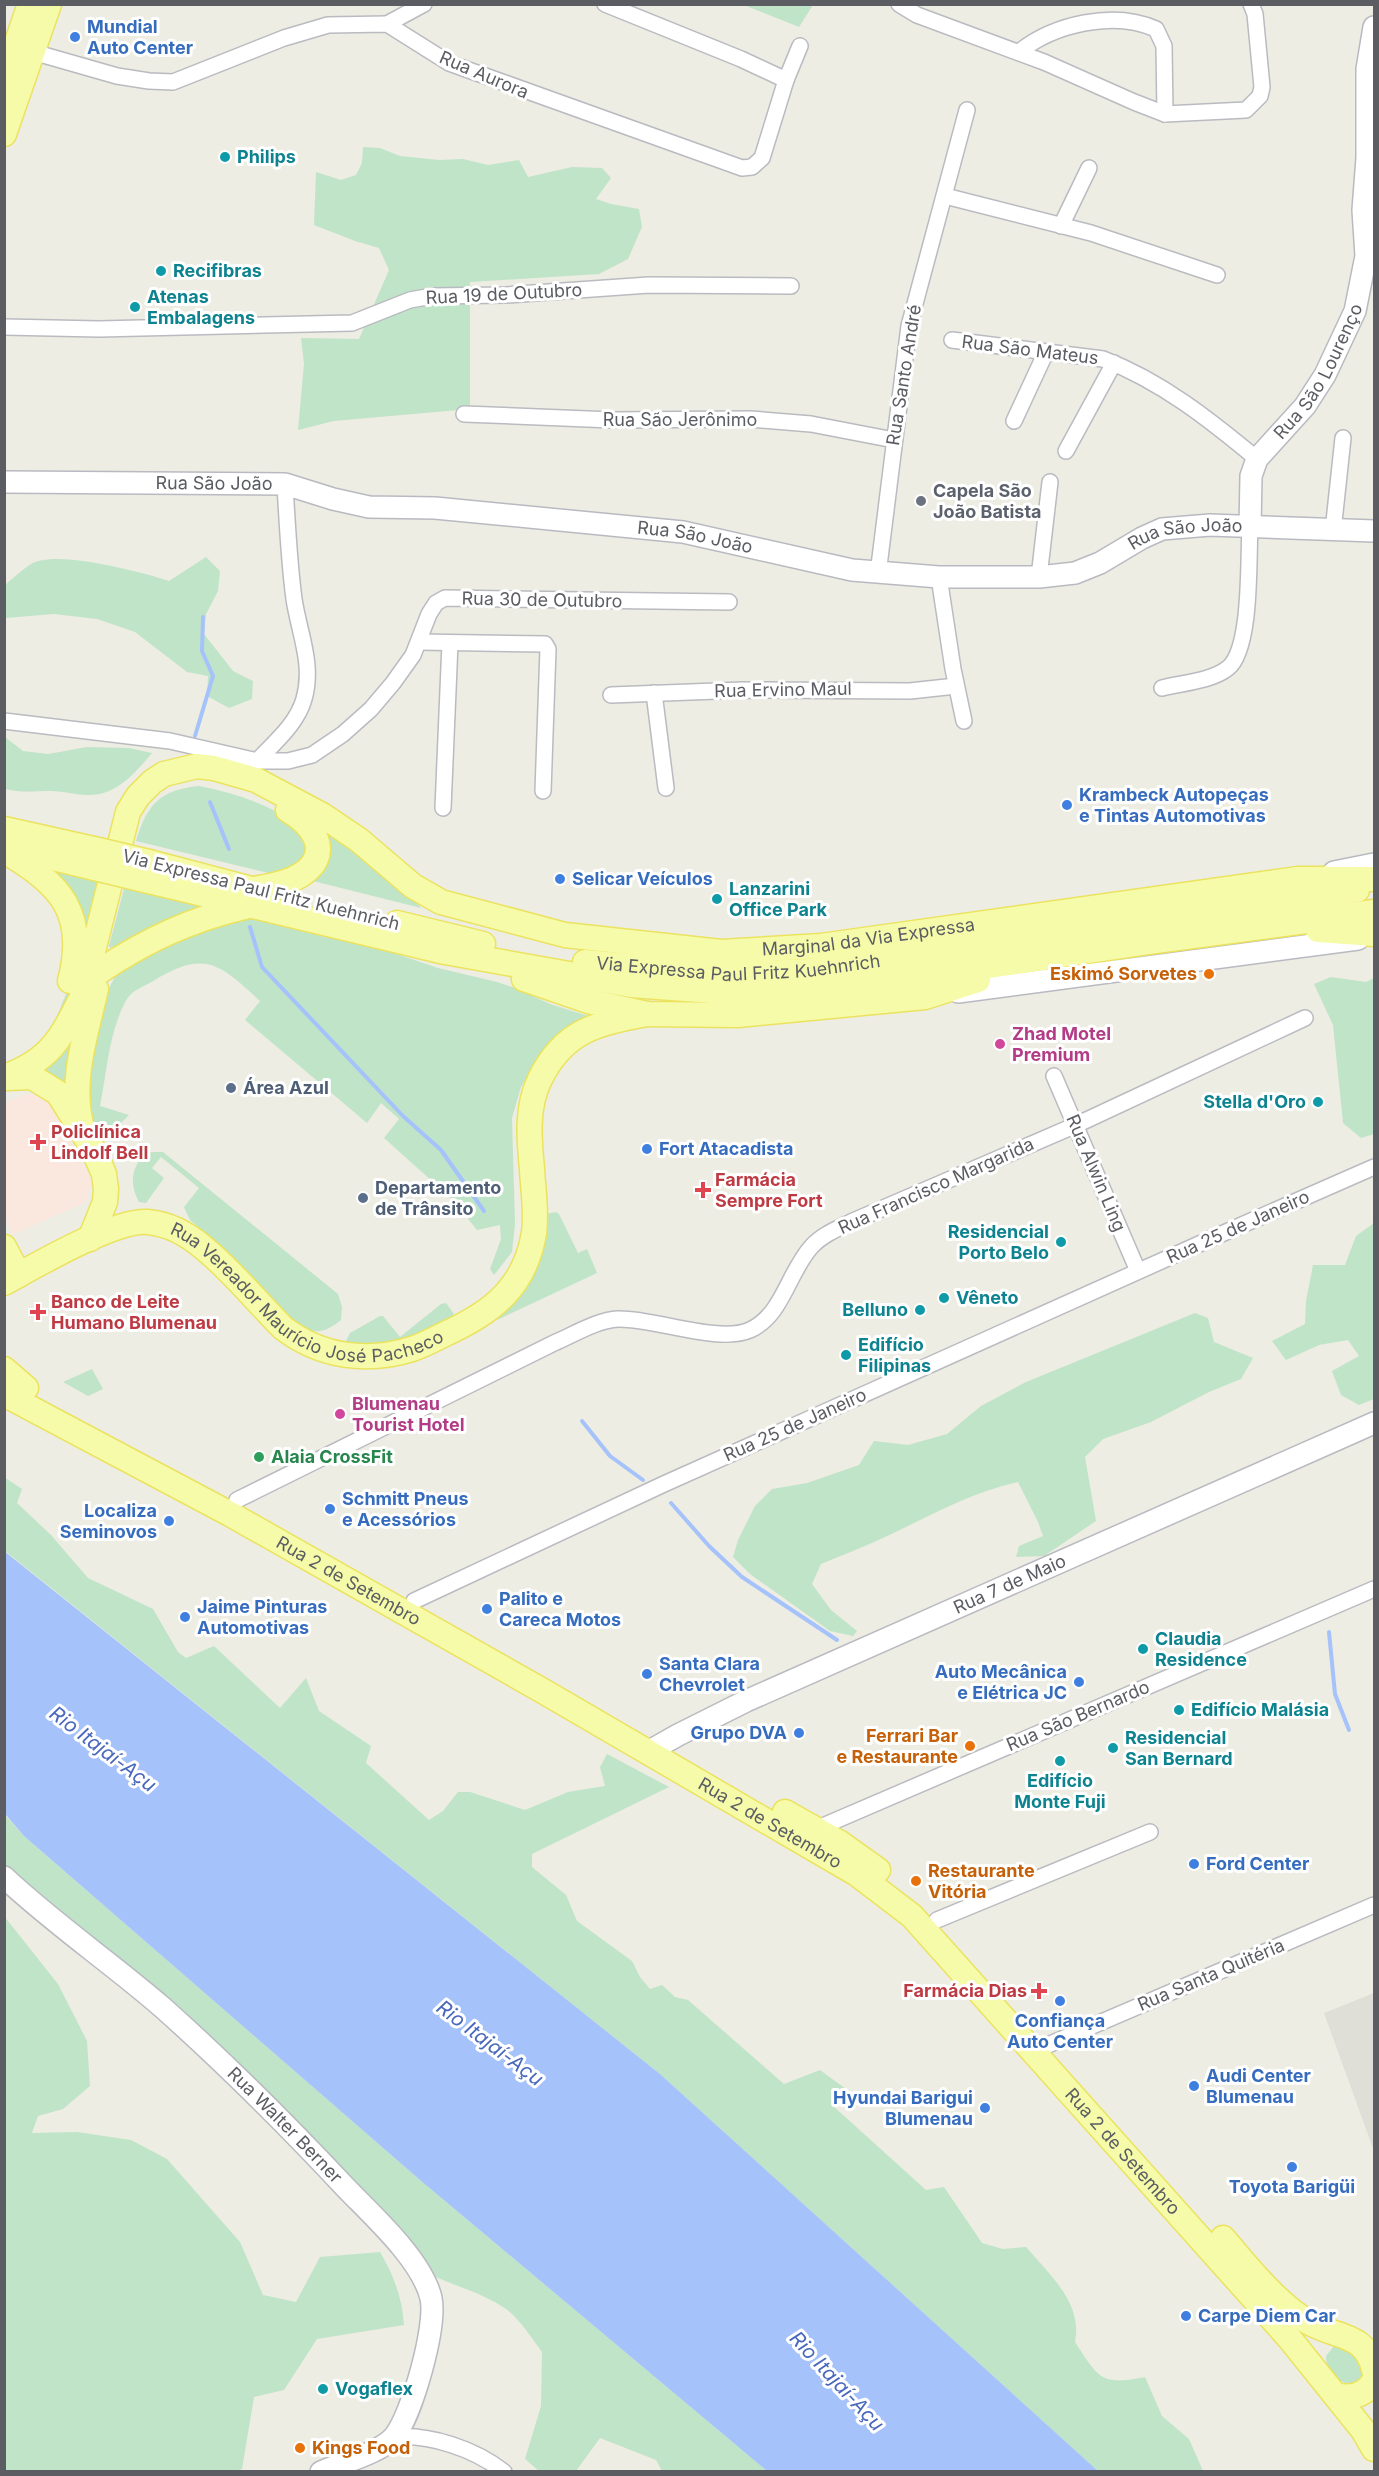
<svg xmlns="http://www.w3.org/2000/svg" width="1379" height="2476" font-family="Inter,sans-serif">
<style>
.industrial{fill:#dfded7}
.medical{fill:#fae8df}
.green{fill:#c0e4c8}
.water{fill:#a5c2fb}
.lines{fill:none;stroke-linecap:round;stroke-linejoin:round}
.stream{stroke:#a5c2fb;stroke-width:4}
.street-casing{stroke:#babbc1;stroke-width:18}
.secondary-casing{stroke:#b9bac1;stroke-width:24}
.primary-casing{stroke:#ebe35f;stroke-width:27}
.street{stroke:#fff;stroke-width:15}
.secondary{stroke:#fff;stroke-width:21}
.primary{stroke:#f6fbaa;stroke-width:24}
.primary-bridge-casing{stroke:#ebe35f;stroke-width:27;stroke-linecap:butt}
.primary-bridge{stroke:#f6fbaa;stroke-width:24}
.shop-dot{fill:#3f7fe0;stroke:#fff;stroke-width:2}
.culture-dot{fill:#0f9aa8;stroke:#fff;stroke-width:2}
.worship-dot{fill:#6b7280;stroke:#fff;stroke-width:2}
.food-dot{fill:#e8710a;stroke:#fff;stroke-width:2}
.hotel-dot{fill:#d1479c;stroke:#fff;stroke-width:2}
.service-dot{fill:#5c6f8a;stroke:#fff;stroke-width:2}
.health-dot{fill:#e0444e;stroke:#fff;stroke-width:2}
.leisure-dot{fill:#2e9e5b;stroke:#fff;stroke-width:2}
.labels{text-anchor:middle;stroke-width:6;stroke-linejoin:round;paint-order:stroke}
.shop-label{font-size:18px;font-weight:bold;fill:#366cbe;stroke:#fff;text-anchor:start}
.street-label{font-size:18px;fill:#5b5d63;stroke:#fff}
.culture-label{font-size:18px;font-weight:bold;fill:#0d838f;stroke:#fff;text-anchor:start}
.worship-label{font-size:18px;font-weight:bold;fill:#5b616d;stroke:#fff;text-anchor:start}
.food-label{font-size:18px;font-weight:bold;fill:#c56008;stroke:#fff;text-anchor:end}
.hotel-label{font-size:18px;font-weight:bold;fill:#b23c85;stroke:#fff;text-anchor:start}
.service-label{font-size:18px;font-weight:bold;fill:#4e5e75;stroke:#fff;text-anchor:start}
.health-label{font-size:18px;font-weight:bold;fill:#be3a42;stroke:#fff;text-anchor:start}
.leisure-label{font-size:18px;font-weight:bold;fill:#27864d;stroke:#fff;text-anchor:start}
.water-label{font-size:20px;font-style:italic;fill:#4967bd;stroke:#fff}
</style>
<rect width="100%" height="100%" fill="#edede3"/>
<!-- industrial -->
<polygon class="industrial" points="1374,1993 1374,2151 1324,2013"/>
<!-- medical -->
<polygon class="medical" points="25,1094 46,1096 92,1181 86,1202 12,1235 5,1219 5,1103"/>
<!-- green -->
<g class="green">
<polygon points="744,5 813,5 799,27"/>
<polygon points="363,147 380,148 400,156 439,160 463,159 488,165 519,160 528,177 572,167 602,168 611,178 596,199 611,204 639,209 642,227 628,259 599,274 470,282 470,409 334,421 298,430 304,364 301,338 359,339 389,270 379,248 355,241 314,225 316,172 341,180 356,175 362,163"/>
<path d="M206 557 220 571 218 591 206 614 204 634 233 671 253 681 252 699 229 708 207 696 208 676 187 672 135 632 97 619 54 614 6 618 5 585C13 578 22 570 31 564 57 549 140 572 169 581Z"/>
<path d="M5 737 23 751 48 754 87 747 129 748 152 753C136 772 116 796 88 795 76 795 63 791 51 791 34 791 21 793 5 789Z"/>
<path d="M199 786C236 793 275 806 304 830L308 857 281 876 136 841C147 804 160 790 199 786Z"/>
<polygon points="315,817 407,892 421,908 301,878"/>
<polygon points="48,866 104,882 83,979 54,1024 72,979 78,956"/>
<polygon points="125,885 206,904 205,908 110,948 109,946"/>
<path d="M248 916 321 936 370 945 438 968 497 982 515 988 550 1004 588 1016 557 1039 536 1062 521 1087 512 1118 515 1224 512 1252 494 1275 490 1269 501 1239 500 1225 477 1230 452 1199 384 1138 399 1119 381 1103 367 1123 245 1020 260 1001C220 964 205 949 153 981 145 986 131 991 127 999 109 1030 107 1071 100 1106L129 1115 120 1124 108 1129 99 1125 88 1116 90 1060 108 990 119 969 206 924Z"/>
<polygon points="1331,977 1366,982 1374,978 1374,1134 1361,1138 1343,1123 1333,1025 1314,984"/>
<polygon points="74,1020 68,1093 28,1072"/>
<path d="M147 1152H163L338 1294 342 1307 341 1320C322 1335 312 1335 293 1320L229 1253 190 1220 184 1207 199 1188 161 1157 152 1168 164 1178 146 1203 139 1202C129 1184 131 1166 147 1152Z"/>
<polygon points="556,1212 559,1214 578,1253 587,1249 597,1273 497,1320 527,1285 535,1267 546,1214"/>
<polygon points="1374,1223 1374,1399 1359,1405 1341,1395 1332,1371 1359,1356 1348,1340 1319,1345 1286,1360 1272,1341 1305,1324 1306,1301 1313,1265 1345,1265 1356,1236"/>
<polygon points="446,1303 454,1314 452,1318 421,1335 380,1346 347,1343 346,1341 350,1333 380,1316 383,1316 400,1337 441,1304"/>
<path d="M1195 1313 1208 1318 1214 1342 1253 1358 1241 1379 1209 1392 1151 1422 1103 1439 1085 1457 1096 1521 1044 1556 1016 1557 1019 1546 1043 1536 1038 1522 1018 1482C969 1493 930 1516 885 1537 864 1547 842 1555 821 1564L812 1584 831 1610 857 1631 853 1636 830 1631 750 1574 733 1557 738 1540 755 1506 772 1489 807 1483 859 1465 874 1441 908 1445 947 1434 981 1406 1026 1382Z"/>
<polygon points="92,1369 103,1389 88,1396 63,1382"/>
<path d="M4 1477 22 1489 17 1503 51 1535 88 1578 153 1609 178 1652 186 1658 214 1646 280 1708 306 1678 319 1711 371 1746 366 1763 429 1820 443 1811 458 1792H470L525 1810 568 1792 605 1786 600 1767 607 1754 669 1787 532 1854V1867L566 1895 577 1921 632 1961 640 1977 650 1989 662 1985 675 1997 688 2000 784 2084 820 2070 846 2089 832 2105 926 2190 944 2187 982 2243 1003 2249 1026 2247C1049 2274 1083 2303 1075 2342 1099 2378 1100 2386 1145 2377L1162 2416 1189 2439 1203 2471H1098L660 2074 5 1551Z"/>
<path d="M4 1814 24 1836 420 2180 767 2471H662L656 2460 600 2438 576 2471H539L525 2459 541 2406 542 2352C532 2339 520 2319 506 2309 480 2291 449 2285 422 2270L5 1866Z"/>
<path d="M4 1916 58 1984 87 2041 90 2086 63 2109 38 2116 32 2133 77 2132 131 2140 167 2159 240 2242 263 2295 296 2302 320 2257 380 2252C394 2276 402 2297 404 2325L317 2339 284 2390 254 2397 242 2469 234 2472 5 2471Z"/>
<path d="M1335 2345 1356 2350 1365 2374 1359 2383C1341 2387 1326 2374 1326 2356Z"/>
</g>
<!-- water -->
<polygon class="water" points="4,1551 660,2074 1098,2471 767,2471 420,2180 24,1836 5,1814"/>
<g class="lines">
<!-- stream -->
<g class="stream">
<polyline points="195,736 213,676 202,651 203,617"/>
<polyline points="210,802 229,849"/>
<polyline points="250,927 262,967 403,1116 441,1150 484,1211"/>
<polyline points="582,1421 610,1456 643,1480"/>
<polyline points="671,1503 709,1546 742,1577 837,1640"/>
<polyline points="1329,1632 1335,1694 1349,1730"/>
</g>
<!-- street casing -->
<g class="street-casing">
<g id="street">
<polyline points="605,4 741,59 786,80"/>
<polyline points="899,4 917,15 1044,62 1134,102 1165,114 1246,110 1260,96 1262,87 1255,14 1251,4"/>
<polyline points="387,24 424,4"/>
<polyline points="33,52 117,76 149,81 173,82 284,38 328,25 387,24 449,63 742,168 752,167 762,158 786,80 800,46"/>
<path d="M1019 52C1054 24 1114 10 1156 29L1164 46 1165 114"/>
<polyline points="945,196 1091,233 1217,275"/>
<polyline points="1061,226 1089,168"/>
<polyline points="4,327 99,329 352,323 410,300 432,296 506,295 649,285 791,286"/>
<path d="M952 340 1103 359C1161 381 1210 420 1257 459"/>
<polyline points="464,414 612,420 750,419 811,424 894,440"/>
<polyline points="1014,421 1046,352"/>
<polyline points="1066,451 1114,363"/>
<polyline points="1333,531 1343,438"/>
<polyline points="878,574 909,326 967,110"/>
<polyline points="939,577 953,669 964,721"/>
<polyline points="1039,577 1050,482"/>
<polyline points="419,642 545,644 548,649 543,791"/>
<path d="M1162 688C1182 683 1212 681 1228 668 1252 649 1248 559 1250 528"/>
<polyline points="654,693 666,788"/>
<polyline points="611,695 743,690 910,691 956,686"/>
<polyline points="4,721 170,741 257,761 288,761 312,755 343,734 371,709 393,683 413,655 429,614 436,603 445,598 729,602"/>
<path d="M257 761C274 743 297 724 304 699 314 664 299 633 294 599 289 561 287 522 285 484"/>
<polyline points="443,808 450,643"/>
<polyline points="1054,1076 1138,1271"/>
<path d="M237 1500 554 1343C573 1335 597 1320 618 1319 655 1318 718 1344 750 1330 783 1315 788 1272 812 1246 822 1235 837 1229 851 1222L1076 1125 1305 1018"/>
<polyline points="414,1601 664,1484 1226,1232 1374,1167"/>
<polyline points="816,1829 1374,1589"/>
<polyline points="937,1920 1150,1832"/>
<polyline points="1048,2045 1374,1905"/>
<path d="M394 2437C430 2434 475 2449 504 2472"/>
</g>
</g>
<!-- secondary casing -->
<g class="secondary-casing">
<g id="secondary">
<path id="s1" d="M4 482 285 484 333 499 369 507 435 508 683 532 852 570 939 577H1039L1075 573 1100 563 1142 538 1162 529 1210 525 1374 531"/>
<path id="s2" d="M1250 528 1251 476 1257 459 1305 406 1325 375 1355 311 1366 256 1363 210 1367 158V69L1374 27"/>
<polyline points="1334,872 1374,864"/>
<polyline points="958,992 1358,939"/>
<path id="s3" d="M648 1752 678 1735 746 1701 1374 1423"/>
<path id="s4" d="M4 1877C54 1924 110 1962 162 2007 226 2064 287 2125 346 2188 373 2216 422 2260 431 2298 437 2326 412 2415 394 2437 380 2453 341 2463 321 2472"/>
</g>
</g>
<!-- primary casing -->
<g class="primary-casing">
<g id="primary">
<polyline points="4,80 30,4"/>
<polyline points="4,134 49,4"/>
<polyline points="4,829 98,850"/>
<polyline points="16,849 95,868"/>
<path d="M4 851C60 883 88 913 70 981"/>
<polyline points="153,863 255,890"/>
<polyline points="149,881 445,952 631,985 727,992 810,987 929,975 1149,942 1374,912"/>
<path d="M254 889C269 886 286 884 299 876 334 856 315 825 288 810"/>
<polyline points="397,923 483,944"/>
<polyline points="1318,930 1374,934"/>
<path id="s5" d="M585 962 728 975 808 971 1233 911 1357 890"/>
<path d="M100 971C148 939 192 919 248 906"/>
<polyline points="524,979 588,1001 647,1014 738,1015 925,997 978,980"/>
<path id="s6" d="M4 1077C49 1061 60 1040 81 999L128 812 138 796 152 782 164 774 197 766 214 768 256 780 322 815 359 840 413 886 441 902 565 935 721 952 821 946 1298 879H1374"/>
<polyline points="7,1078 32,1077 58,1093 93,1149 104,1174 106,1189 105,1202 90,1239"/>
<path d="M82 1128C69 1082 86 1034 96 989"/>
<polyline points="4,1247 19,1275"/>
<path id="s7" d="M4 1283C35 1266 115 1219 148 1222 169 1224 189 1235 205 1249 233 1272 257 1302 283 1328 321 1357 367 1363 412 1349 424 1345 435 1339 445 1334 493 1312 525 1287 534 1233 537 1212 533 1190 532 1169 529 1139 526 1107 540 1079 564 1030 598 1023 647 1014"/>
<polyline points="4,1369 26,1388"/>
<path id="s8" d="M4 1394 230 1514 543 1691 857 1874 912 1916 1290 2339 1363 2430 1374 2449"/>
<polyline points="785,1812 840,1843 878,1870"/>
<path d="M1223 2238C1247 2266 1276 2303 1308 2322 1335 2338 1366 2332 1374 2370"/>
<path d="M1335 2395C1351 2399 1366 2395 1374 2381"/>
</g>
</g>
<!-- street -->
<use href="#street" class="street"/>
<!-- secondary -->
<use href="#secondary" class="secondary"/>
<!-- primary -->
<use href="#primary" class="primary"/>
<!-- primary-bridge casing -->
<g class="primary-bridge-casing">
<g id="primary-bridge">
<polyline points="98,850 153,863"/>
<polyline points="95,868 149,881"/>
</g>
</g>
<!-- primary-bridge -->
<use href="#primary-bridge" class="primary-bridge"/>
</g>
<!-- markers -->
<g class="shop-dot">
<circle cx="75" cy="37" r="6"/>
<circle cx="1067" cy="805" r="6"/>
<circle cx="560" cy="879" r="6"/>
<circle cx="647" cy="1149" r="6"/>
<circle cx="330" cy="1509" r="6"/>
<circle cx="169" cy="1521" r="6"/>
<circle cx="487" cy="1609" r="6"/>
<circle cx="185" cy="1617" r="6"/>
<circle cx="647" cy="1674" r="6"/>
<circle cx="1079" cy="1682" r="6"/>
<circle cx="799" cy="1733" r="6"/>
<circle cx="1194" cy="1864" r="6"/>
<circle cx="1060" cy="2001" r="6"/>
<circle cx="1194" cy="2086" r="6"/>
<circle cx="985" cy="2108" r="6"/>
<circle cx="1292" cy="2167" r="6"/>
<circle cx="1186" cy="2316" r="6"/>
</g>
<g class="culture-dot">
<circle cx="225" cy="157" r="6"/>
<circle cx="161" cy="271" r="6"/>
<circle cx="135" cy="307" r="6"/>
<circle cx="717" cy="899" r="6"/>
<circle cx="1318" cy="1102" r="6"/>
<circle cx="1061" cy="1242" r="6"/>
<circle cx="944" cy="1298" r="6"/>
<circle cx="920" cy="1310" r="6"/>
<circle cx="846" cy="1355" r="6"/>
<circle cx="1143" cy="1649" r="6"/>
<circle cx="1179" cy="1710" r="6"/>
<circle cx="1113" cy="1748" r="6"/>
<circle cx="1060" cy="1761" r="6"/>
<circle cx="323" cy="2389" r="6"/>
</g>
<circle class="worship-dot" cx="921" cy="501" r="6"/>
<g class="food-dot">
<circle cx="1209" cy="974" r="6"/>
<circle cx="970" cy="1746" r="6"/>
<circle cx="916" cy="1881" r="6"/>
<circle cx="300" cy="2448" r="6"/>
</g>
<g class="hotel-dot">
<circle cx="1000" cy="1044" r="6"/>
<circle cx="340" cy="1414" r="6"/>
</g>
<g class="service-dot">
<circle cx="231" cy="1088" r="6"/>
<circle cx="363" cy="1198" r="6"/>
</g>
<g class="health-dot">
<path d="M35 1133h6v6h6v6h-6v6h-6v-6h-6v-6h6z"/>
<path d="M700 1181h6v6h6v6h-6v6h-6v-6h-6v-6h6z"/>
<path d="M35 1303h6v6h6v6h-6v6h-6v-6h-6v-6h6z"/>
<path d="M1036 1982h6v6h6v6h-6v6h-6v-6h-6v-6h6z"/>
</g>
<circle class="leisure-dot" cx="259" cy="1457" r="6"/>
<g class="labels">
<!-- shop labels -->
<g class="shop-label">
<text x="87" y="33">Mundial<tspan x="87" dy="21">Auto Center</tspan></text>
<text x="1079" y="801">Krambeck Autopeças<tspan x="1079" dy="21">e Tintas Automotivas</tspan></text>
<text x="572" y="885">Selicar Veículos</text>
<text x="659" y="1155">Fort Atacadista</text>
<text x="342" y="1505">Schmitt Pneus<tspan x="342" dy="21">e Acessórios</tspan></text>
<text x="157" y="1517" text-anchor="end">Localiza<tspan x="157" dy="21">Seminovos</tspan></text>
<text x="499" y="1605">Palito e<tspan x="499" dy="21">Careca Motos</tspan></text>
<text x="197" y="1613">Jaime Pinturas<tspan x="197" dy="21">Automotivas</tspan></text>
<text x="659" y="1670">Santa Clara<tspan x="659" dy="21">Chevrolet</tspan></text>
<text x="1067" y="1678" text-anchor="end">Auto Mecânica<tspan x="1067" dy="21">e Elétrica JC</tspan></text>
<text x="787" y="1739" text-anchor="end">Grupo DVA</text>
<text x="1206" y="1870">Ford Center</text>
<text x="1060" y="2027" text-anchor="middle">Confiança<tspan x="1060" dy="21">Auto Center</tspan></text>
<text x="1206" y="2082">Audi Center<tspan x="1206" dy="21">Blumenau</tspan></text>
<text x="973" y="2104" text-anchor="end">Hyundai Barigui<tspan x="973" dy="21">Blumenau</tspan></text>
<text x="1292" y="2193" text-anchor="middle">Toyota Barigüi</text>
<text x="1198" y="2322">Carpe Diem Car</text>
</g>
<!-- street labels -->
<g class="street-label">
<text transform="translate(484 75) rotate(23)" y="6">Rua Aurora</text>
<text transform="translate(504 294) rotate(-3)" y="6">Rua 19 de Outubro</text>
<text transform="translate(1030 350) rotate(7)" y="6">Rua São Mateus</text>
<text dy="6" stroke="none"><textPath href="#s2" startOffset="178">Rua São Lourenço</textPath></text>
<text transform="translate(904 375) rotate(-81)" y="6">Rua Santo André</text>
<text x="680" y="426">Rua São Jerônimo</text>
<text dy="6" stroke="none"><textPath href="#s1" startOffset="210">Rua São João</textPath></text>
<text dy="6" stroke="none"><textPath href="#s1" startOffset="696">Rua São João</textPath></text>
<text dy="6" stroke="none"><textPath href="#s1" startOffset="1200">Rua São João</textPath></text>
<text transform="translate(542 600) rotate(1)" y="6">Rua 30 de Outubro</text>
<text transform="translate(783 690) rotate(-1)" y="6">Rua Ervino Maul</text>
<text transform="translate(261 890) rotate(14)" y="6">Via Expressa Paul Fritz Kuehnrich</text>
<text dy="6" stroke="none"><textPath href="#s6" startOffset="1110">Marginal da Via Expressa</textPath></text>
<text dy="6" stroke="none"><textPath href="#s5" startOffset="154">Via Expressa Paul Fritz Kuehnrich</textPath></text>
<text transform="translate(1096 1173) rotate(67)" y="6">Rua Alwin Ling</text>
<text transform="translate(936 1186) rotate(-24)" y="6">Rua Francisco Margarida</text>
<text transform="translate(1238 1227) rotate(-24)" y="6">Rua 25 de Janeiro</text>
<text dy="6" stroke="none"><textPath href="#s7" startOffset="342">Rua Vereador Maurício José Pacheco</textPath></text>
<text transform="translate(795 1425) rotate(-24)" y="6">Rua 25 de Janeiro</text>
<text dy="6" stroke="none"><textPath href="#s8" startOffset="392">Rua 2 de Setembro</textPath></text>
<text dy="6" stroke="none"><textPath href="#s3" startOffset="399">Rua 7 de Maio</textPath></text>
<text transform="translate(1078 1716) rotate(-23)" y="6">Rua São Bernardo</text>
<text dy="6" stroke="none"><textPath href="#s8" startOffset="878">Rua 2 de Setembro</textPath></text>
<text transform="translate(1211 1975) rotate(-23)" y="6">Rua Santa Quitéria</text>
<text dy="6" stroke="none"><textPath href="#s4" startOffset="375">Rua Walter Berner</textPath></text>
<text dy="6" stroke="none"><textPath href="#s8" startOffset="1364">Rua 2 de Setembro</textPath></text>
</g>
<!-- culture labels -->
<g class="culture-label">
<text x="237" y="163">Philips</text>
<text x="173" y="277">Recifibras</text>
<text x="147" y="303">Atenas<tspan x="147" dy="21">Embalagens</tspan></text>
<text x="729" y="895">Lanzarini<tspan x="729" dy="21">Office Park</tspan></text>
<text x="1306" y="1108" text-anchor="end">Stella d'Oro</text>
<text x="1049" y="1238" text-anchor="end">Residencial<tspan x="1049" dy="21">Porto Belo</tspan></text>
<text x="956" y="1304">Vêneto</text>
<text x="908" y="1316" text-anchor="end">Belluno</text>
<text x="858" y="1351">Edifício<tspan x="858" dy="21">Filipinas</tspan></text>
<text x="1155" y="1645">Claudia<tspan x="1155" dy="21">Residence</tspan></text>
<text x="1191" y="1716">Edifício Malásia</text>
<text x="1125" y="1744">Residencial<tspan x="1125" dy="21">San Bernard</tspan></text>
<text x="1060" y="1787" text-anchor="middle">Edifício<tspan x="1060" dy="21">Monte Fuji</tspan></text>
<text x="335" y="2395">Vogaflex</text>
</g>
<!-- worship labels -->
<g class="worship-label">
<text x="933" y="497">Capela São<tspan x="933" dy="21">João Batista</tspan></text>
</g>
<!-- food labels -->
<g class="food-label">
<text x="1197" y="980">Eskimó Sorvetes</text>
<text x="958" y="1742">Ferrari Bar<tspan x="958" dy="21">e Restaurante</tspan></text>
<text x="928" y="1877" text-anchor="start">Restaurante<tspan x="928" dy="21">Vitória</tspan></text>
<text x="312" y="2454" text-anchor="start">Kings Food</text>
</g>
<!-- hotel labels -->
<g class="hotel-label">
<text x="1012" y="1040">Zhad Motel<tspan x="1012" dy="21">Premium</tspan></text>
<text x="352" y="1410">Blumenau<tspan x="352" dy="21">Tourist Hotel</tspan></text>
</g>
<!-- service labels -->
<g class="service-label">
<text x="243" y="1094">Área Azul</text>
<text x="375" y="1194">Departamento<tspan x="375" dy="21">de Trânsito</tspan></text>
</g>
<!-- health labels -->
<g class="health-label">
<text x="51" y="1138">Policlínica<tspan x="51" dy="21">Lindolf Bell</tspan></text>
<text x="715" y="1186">Farmácia<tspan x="715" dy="21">Sempre Fort</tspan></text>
<text x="51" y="1308">Banco de Leite<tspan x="51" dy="21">Humano Blumenau</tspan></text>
<text x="1027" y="1997" text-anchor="end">Farmácia Dias</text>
</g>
<!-- leisure labels -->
<g class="leisure-label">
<text x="271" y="1463">Alaia CrossFit</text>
</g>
<!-- water labels -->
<g class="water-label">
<text transform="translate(103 1749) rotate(37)" y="7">Rio Itajaí-Açu</text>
<text transform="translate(490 2043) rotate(37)" y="7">Rio Itajaí-Açu</text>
<text transform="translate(837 2381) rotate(47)" y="7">Rio Itajaí-Açu</text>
</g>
</g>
<!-- border -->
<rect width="1379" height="2476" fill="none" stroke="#5b5d63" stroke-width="12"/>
</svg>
